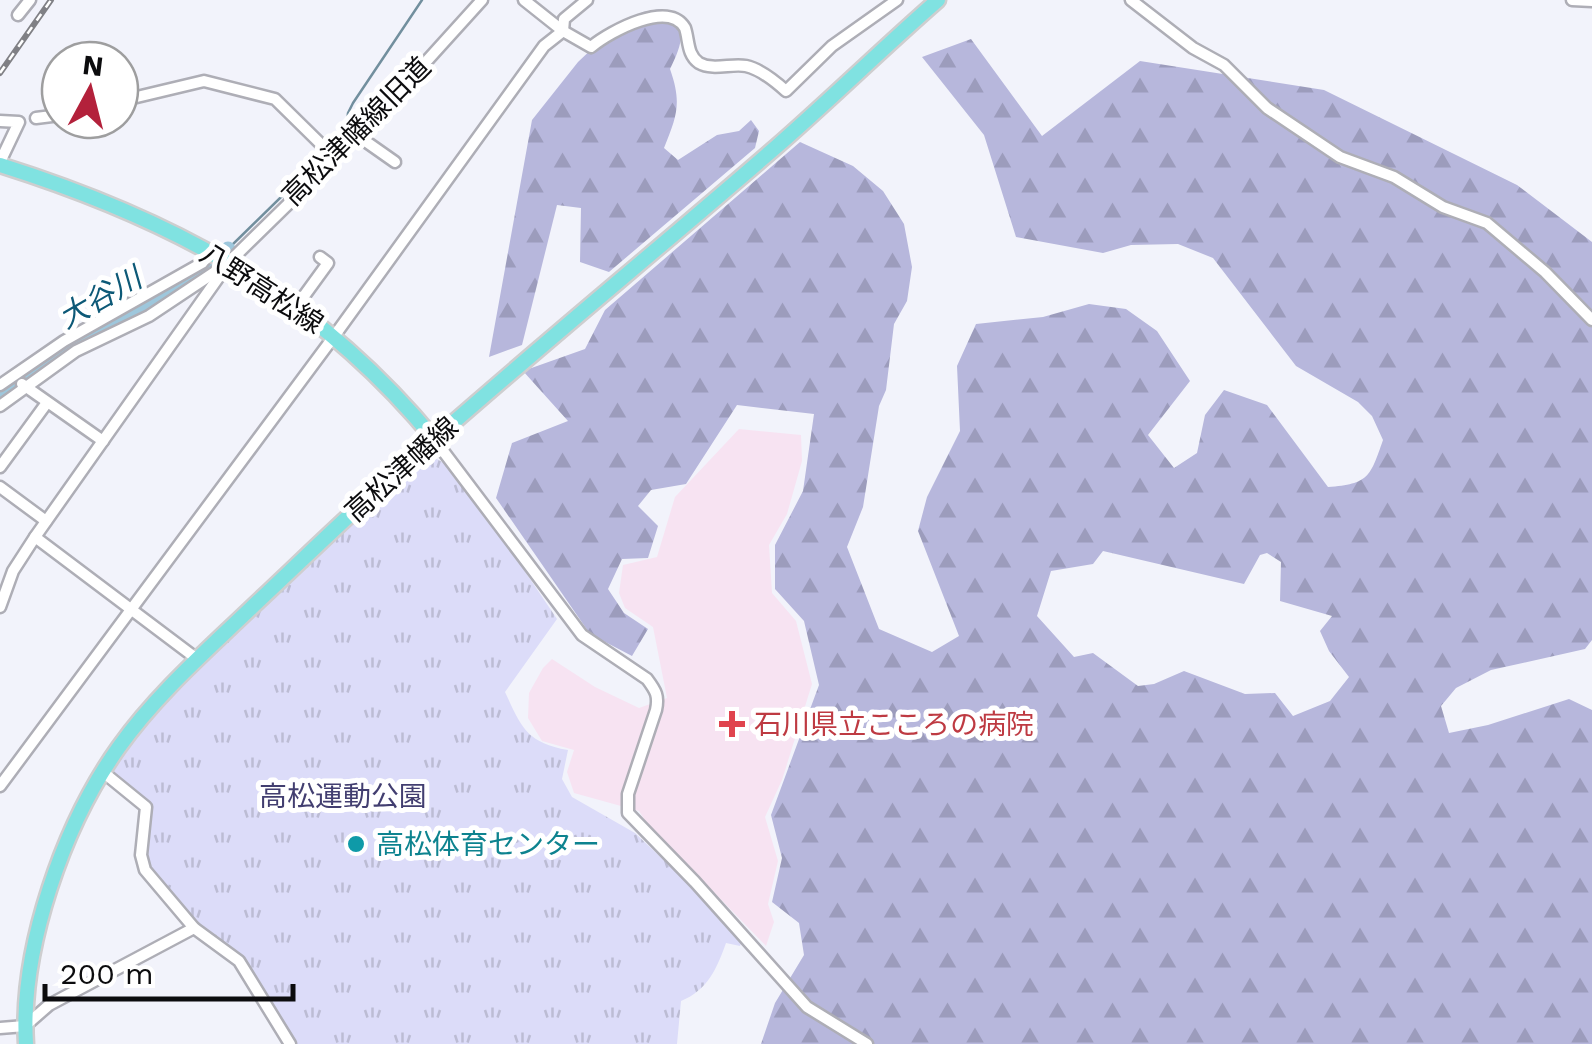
<svg xmlns="http://www.w3.org/2000/svg" width="1592" height="1044" font-family="'Work Sans','Noto Sans JP',sans-serif">
<style>
.medical{fill:#f7e3f2}
.forest{fill:url(#forest-firs);fill-rule:evenodd}
.park{fill:url(#park-tufts)}
.lines{fill:none;stroke-linecap:round;stroke-linejoin:round}
.stream{stroke:#728f9e;stroke-width:2.5}
.river{stroke:#9ec7dc;stroke-width:15}
.minor-casing{stroke:#aeaeb6;stroke-width:15}
.major-casing{stroke:#cececf;stroke-width:19}
.minor{stroke:#fff;stroke-width:10}
.major{stroke:#80e2e1;stroke-width:14}
.rail-casing{stroke:#808085;stroke-width:6}
.rail{stroke:#fff;stroke-width:2.5;stroke-dasharray:8;stroke-linecap:butt}
.health-dot{fill:#e0444e;stroke:#fff;stroke-width:4}
.culture-dot{fill:#0f9aa8;stroke:#fff;stroke-width:4}
.labels{text-anchor:middle;stroke-width:10;stroke-linejoin:round;paint-order:stroke}
.street-label{font-size:28px;fill:#0c0c0e;stroke:#fff}
.health-label{font-size:28px;fill:#be3a42;stroke:#fff;text-anchor:start}
.park-label{font-size:28px;fill:#423e70;stroke:#fff}
.culture-label{font-size:28px;fill:#0d838f;stroke:#fff;text-anchor:start}
.water-label{font-size:30px;font-style:italic;fill:#0d5977;stroke:#fff}
</style>
<defs>
<pattern id="forest-firs" width="22" height="20" patternUnits="userSpaceOnUse" patternTransform="scale(2.5)"><rect width="22" height="20" fill="#b7b7dc"/><path d="M5 1l3.5 6h-7zM16 11l3.5 6h-7z" fill="#9c9cbc"/></pattern>
<pattern id="park-tufts" width="24" height="20" patternUnits="userSpaceOnUse" patternTransform="scale(2.5)"><rect width="24" height="20" fill="#dcdcf9"/><path d="M3 7l-1-3M5 7V3M7 7l1-3M15 17l-1-3M17 17v-4M19 17l1-3" fill="none" stroke="#bcbcd4"/></pattern>
</defs>
<rect width="100%" height="100%" fill="#f2f3fb"/>
<!-- medical -->
<polygon class="medical" points="739,429 801,435 802,461 787,514 769,545 772,593 796,621 812,684 782,780 765,817 778,861 768,904 774,922 766,946 646,822 639,811 574,793 567,772 574,750 542,741 528,718 529,693 543,668 552,659 595,687 639,708 667,698 653,627 625,608 619,593 623,565 657,557 675,497"/>
<!-- forest -->
<g class="forest">
<path d="M660 9C691 20 682 45 670 69 682 103 677 116 664 148L678 160 717 135 739 131 751 120 759 131 755 148 609 272 580 262 581 208 557 205 522 345 489 357 532 120 578 62 614 28 643 12Z"/>
<path d="M971 39 1042 136 1140 61 1324 90 1517 185 1592 242V640L1585 649 1491 670 1456 688 1441 706 1449 733 1488 725 1569 699 1592 710V1044H761L775 1003 804 955 799 923 772 902 782 858 771 815 819 685 804 621 775 589V545L803 491 814 414 737 405 686 484 651 490 638 506 658 526 648 558 622 559 608 589 624 613 648 629 632 656 590 634 496 498 512 443 568 421 523 371 585 349 605 310 800 142 853 166 883 191 904 224 912 267 907 301 894 324 886 390 879 406 863 507 847 547 879 629 932 652 959 636 918 531 927 497 960 431 957 366 976 324 1043 317 1089 304 1126 309 1157 331 1190 381 1148 435 1174 468 1197 453 1205 415 1224 390 1267 405 1328 487C1369 484 1370 477 1383 440L1372 416 1358 402 1296 366 1213 258 1178 244 1131 245 1103 253 1016 237 984 135 922 57ZM1103 551 1244 584 1260 555 1267 553 1281 562 1280 601 1332 616 1320 631 1329 651 1349 677 1330 701 1293 716 1275 693 1245 694 1184 671 1154 684 1138 686 1093 653 1074 657 1037 616 1051 571 1093 564Z"/>
</g>
<!-- park -->
<path class="park" d="M433 457 444 463 510 549 557 619 505 692C522 728 526 742 568 750L562 779 572 797 635 833 703 897 742 941 740 946 726 943C717 968 708 990 681 1001L677 1044H296L242 960 201 931 146 869C140 845 155 824 147 801L109 774C195 653 317 563 422 459Z"/>
<g class="lines">
<!-- stream -->
<g class="stream">
<polyline points="329,149 346,132 348,113 353,103 422,0"/>
<polyline points="228,249 324,155"/>
</g>
<!-- river -->
<polyline class="river" points="0,396 56,355 211,266 228,249"/>
<!-- minor casing -->
<g class="minor-casing">
<g id="minor">
<path d="M524 0 563 31 591 47C612 30 669 0 685 28 689 40 687 55 699 63 713 71 732 63 746 66 760 69 776 82 786 91L832 46 897 0"/>
<polyline points="1131,0 1193,48 1224,65 1267,108 1340,157 1394,177 1443,207 1487,223 1545,272 1592,320"/>
<polyline points="1572,0 1592,1"/>
<polyline points="18,15 30,0"/>
<polyline points="120,101 204,81 275,99 335,158"/>
<polyline points="36,118 60,115"/>
<polyline points="0,121 19,122 0,162"/>
<polyline points="358,136 395,162"/>
<polyline points="296,307 328,263 320,257"/>
<polyline points="22,384 103,441"/>
<polyline points="0,385 64,341 202,263 211,252"/>
<polyline points="0,406 76,351 149,316 221,268"/>
<path d="M434 439 582 635 647 679C656 691 659 696 656 710L628 794V813L695 882 807 1007 867 1044"/>
<polyline points="0,467 46,404"/>
<polyline points="0,487 46,521"/>
<polyline points="35,537 197,659"/>
<polyline points="0,607 13,571 35,537 230,261 367,127 482,0"/>
<polyline points="103,772 146,807 141,855 145,870 194,928 239,961 290,1044"/>
<polyline points="0,786 335,335 544,46 563,31 564,19 587,0"/>
<polyline points="0,1028 25,1026 49,1005 194,928"/>
</g>
</g>
<!-- major casing -->
<g class="major-casing">
<g id="major">
<path d="M0 165C175 220 316 296 434 439"/>
<path d="M26 1044C20 948 64 824 119 747 156 695 204 653 249 610 295 567 340 523 387 481 514 367 647 259 776 147 831 99 883 48 938 0"/>
</g>
</g>
<!-- minor -->
<use href="#minor" class="minor"/>
<!-- major -->
<use href="#major" class="major"/>
<!-- rail casing -->
<g class="rail-casing">
<polyline id="rail" points="0,73 51,0"/>
</g>
<!-- rail -->
<use href="#rail" class="rail"/>
</g>
<!-- markers -->
<path class="health-dot" d="M727 709h10v10h10v10h-10v10h-10v-10h-10v-10h10z"/>
<circle class="culture-dot" cx="356" cy="844" r="10"/>
<g class="labels">
<!-- street labels -->
<g class="street-label">
<text transform="translate(356 131) rotate(-45)" y="10">高松津幡線旧道</text>
<text transform="translate(262 288) rotate(33)" y="10">八野高松線</text>
<text transform="translate(401 469) rotate(-42)" y="10">高松津幡線</text>
</g>
<!-- health labels -->
<g class="health-label">
<text x="754" y="734">石川県立こころの病院</text>
</g>
<!-- park labels -->
<g class="park-label">
<text x="343" y="806">高松運動公園</text>
</g>
<!-- culture labels -->
<g class="culture-label">
<text x="376" y="854">高松体育センター</text>
</g>
<!-- water labels -->
<g class="water-label">
<text transform="translate(100 298) rotate(-30)" y="10">大谷川</text>
</g>
</g>
<!-- north arrow -->
<g transform="translate(90 90) rotate(7)"><circle r="48" fill="#ffffff" stroke="#9e9e9f" stroke-width="2.5"/>
<path d="M0-8L18 38L0 25L-18 38Z" fill="#b3213b"/>
<text y="-15" font-size="28" font-weight="bold" text-anchor="middle" fill="#0c0c0e">N</text>
</g>
<!-- scale -->
<path d="M45 984v15h248v-15" fill="none" stroke="#0c0c0e" stroke-width="5"/>
<text x="60" y="984" font-size="30" fill="#0c0c0e" stroke="#ffffff" stroke-width="8" paint-order="stroke">200 m</text>
</svg>
